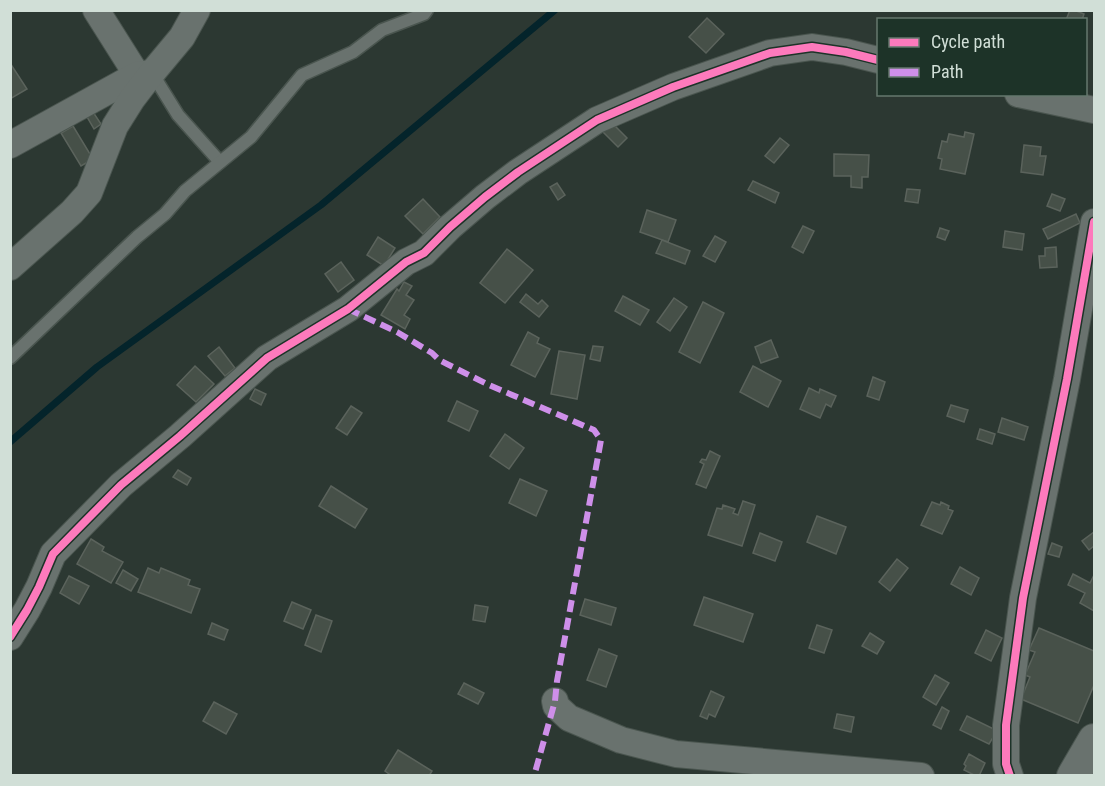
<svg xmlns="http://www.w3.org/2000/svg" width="1105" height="786" font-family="'Roboto Condensed',sans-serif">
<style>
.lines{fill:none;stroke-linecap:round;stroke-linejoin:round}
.stream{stroke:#04242b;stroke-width:7}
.building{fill:#465048;stroke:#5b635c;stroke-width:1.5}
.service-casing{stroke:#4a554f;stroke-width:15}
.minor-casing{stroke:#4a554f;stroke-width:28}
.tertiary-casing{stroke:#4a554f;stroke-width:34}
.service{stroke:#69726e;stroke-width:12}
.minor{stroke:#69726e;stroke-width:26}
.tertiary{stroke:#69726e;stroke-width:32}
.quiet{stroke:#ce8fe9;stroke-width:6;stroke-dasharray:12 6;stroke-linecap:butt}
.cycleway-casing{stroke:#1d3328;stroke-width:11}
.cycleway{stroke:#fd7abc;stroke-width:8}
</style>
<rect width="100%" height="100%" fill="#2c3832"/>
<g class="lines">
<!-- stream -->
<polyline class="stream" points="10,442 97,367 321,205 555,10"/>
</g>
<!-- building -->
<g class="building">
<polygon points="1070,10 1074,10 1084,14 1082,20 1066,20"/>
<polygon points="707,18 724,34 706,53 689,37"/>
<polygon points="10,63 27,89 10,99"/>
<polygon points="93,112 101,124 94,129 87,117"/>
<polygon points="610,121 627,138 618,147 601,130"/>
<polygon points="73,126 93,159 81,166 61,133"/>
<polygon points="965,132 974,134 965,174 940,169 942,159 938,158 942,141 947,142 949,134 964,137"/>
<polygon points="780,138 789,145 774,163 765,156"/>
<polygon points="1024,145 1041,147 1040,156 1046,156 1043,175 1021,172"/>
<polygon points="834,154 869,155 868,177 862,177 862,188 851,187 851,176 834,176"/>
<polygon points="753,181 779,193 775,203 748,190"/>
<polygon points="557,183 565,195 558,200 550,187"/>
<polygon points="907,189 920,190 918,203 905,201"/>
<polygon points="1052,194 1065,199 1060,211 1047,206"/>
<polygon points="423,199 440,217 423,234 405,216"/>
<polygon points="647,210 676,220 668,242 640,232"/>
<polygon points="1076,214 1080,223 1048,239 1043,229"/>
<polygon points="803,226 814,231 803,253 792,247"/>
<polygon points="940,228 949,231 945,240 937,237"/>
<polygon points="1005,231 1024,234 1022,250 1003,247"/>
<polygon points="715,236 726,242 715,262 703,256"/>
<polygon points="378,237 395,248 384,266 367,255"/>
<polygon points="662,240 690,251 685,264 656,253"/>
<polygon points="1056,247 1057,267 1040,268 1039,256 1045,256 1045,248"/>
<polygon points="507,249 533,270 505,303 480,283"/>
<polygon points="341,262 354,280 338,292 325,274"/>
<polygon points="404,282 412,286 406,295 414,300 404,315 410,319 405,329 381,315 397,289 399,291"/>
<polygon points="526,294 538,304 542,300 548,306 539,317 520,302"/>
<polygon points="623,296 649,310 640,325 615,311"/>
<polygon points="674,298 687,307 670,331 657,322"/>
<polygon points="703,302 724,313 700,363 679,352"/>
<polygon points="528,332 539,338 537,343 550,349 535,377 511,365"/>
<polygon points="771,340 778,357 761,363 755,347"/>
<polygon points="593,346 603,347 600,361 590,359"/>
<polygon points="219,347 235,368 225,376 208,356"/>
<polygon points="559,351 585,355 577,399 551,394"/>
<polygon points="195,366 214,384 196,402 177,385"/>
<polygon points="753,366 781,381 768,407 740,392"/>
<polygon points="873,377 885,382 879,400 867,396"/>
<polygon points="809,388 819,393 820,389 836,396 831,407 826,404 820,418 800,409"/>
<polygon points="255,389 266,394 261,405 250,399"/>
<polygon points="457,401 478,411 469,431 448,421"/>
<polygon points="951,405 968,410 964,422 947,416"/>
<polygon points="351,406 362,413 347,435 336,428"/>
<polygon points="1002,418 1028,427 1024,440 998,432"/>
<polygon points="980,429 995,434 992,444 977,439"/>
<polygon points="505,434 524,448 509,469 490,456"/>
<polygon points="710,451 720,456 706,488 696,484 704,464 700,462 702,459 706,460"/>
<polygon points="178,470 191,478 187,485 173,477"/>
<polygon points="520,479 547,491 536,516 509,503"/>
<polygon points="331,486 367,509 355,528 319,506"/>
<polygon points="743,501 755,505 742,546 708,535 717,508 722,509 723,505 735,509 733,513 738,515"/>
<polygon points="932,502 940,505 941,502 949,506 948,509 953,511 942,534 921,525"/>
<polygon points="817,516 846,527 836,554 807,542"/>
<polygon points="1094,532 1094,546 1089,550 1082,541"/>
<polygon points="760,533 782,542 775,561 753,553"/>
<polygon points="91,539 104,547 102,551 123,562 111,583 77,564"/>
<polygon points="1052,543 1062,547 1059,557 1048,554"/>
<polygon points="897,559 908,568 890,591 879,582"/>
<polygon points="960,567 979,578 971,595 951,584"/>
<polygon points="148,568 159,573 161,568 190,580 188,585 200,589 191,613 138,592"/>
<polygon points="123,570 138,579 131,591 116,583"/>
<polygon points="1073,574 1090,583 1094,575 1094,611 1080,603 1085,593 1068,585"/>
<polygon points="69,576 89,586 79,604 60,593"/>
<polygon points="704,597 753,614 743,642 694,625"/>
<polygon points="585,599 616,608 611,625 580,615"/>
<polygon points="292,602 311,610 303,629 284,621"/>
<polygon points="475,605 488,607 485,622 473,620"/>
<polygon points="316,615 332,621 321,652 305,645"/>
<polygon points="212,623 228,630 224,640 208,634"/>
<polygon points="817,625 832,630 824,653 809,648"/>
<polygon points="1039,628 1094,651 1094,685 1078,723 1021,699 1030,677 1025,675 1035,652 1029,650"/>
<polygon points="986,630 1002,638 991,661 975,653"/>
<polygon points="870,633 884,642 877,654 862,646"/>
<polygon points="599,649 617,656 606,687 587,680"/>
<polygon points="935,675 949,683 936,705 923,697"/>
<polygon points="464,683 484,693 478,704 458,694"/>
<polygon points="711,691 724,697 715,717 709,714 707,719 700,716"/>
<polygon points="214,702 237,714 226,734 203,721"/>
<polygon points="942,707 949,711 941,729 933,725"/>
<polygon points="837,714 854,717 851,732 834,728"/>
<polygon points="967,716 1000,732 995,741 992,739 989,744 960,730"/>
<polygon points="398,750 432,771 429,776 392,776 385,771"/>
<polygon points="969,754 985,763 979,776 976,776 964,770 966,766 964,764"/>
</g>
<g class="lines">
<!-- service casing -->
<g class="service-casing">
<g id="service">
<polyline points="152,73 178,115 220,162"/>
<polyline points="10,358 137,237 165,214 185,191 251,137 302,75 353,52 382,30 424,14 427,10"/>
</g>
</g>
<!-- minor casing -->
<g class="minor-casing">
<g id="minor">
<polyline points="96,10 137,75"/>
<polyline points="1018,94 1094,110"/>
<polyline points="10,145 137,75 152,73"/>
<polyline points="10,267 72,212 89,193 115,126 132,99 152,73 182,37 197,10"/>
<polyline points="10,637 27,610 39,587 53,554 121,485 180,436 267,358 348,309 406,262 424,253 450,227 485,197 518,172 597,120 673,87 770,53 812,47 846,52 878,60"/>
<polyline points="555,701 556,706 569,718 621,740 676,754 921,776"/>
<polyline points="1010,776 1006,764 1006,725 1023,598 1067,379 1094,222"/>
</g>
</g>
<!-- tertiary casing -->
<g class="tertiary-casing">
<polyline id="tertiary" points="1073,776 1094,740"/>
</g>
<!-- service -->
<use href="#service" class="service"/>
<!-- minor -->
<use href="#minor" class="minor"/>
<!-- tertiary -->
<use href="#tertiary" class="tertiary"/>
<!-- quiet -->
<polyline class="quiet" points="348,309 397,332 432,353 439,360 489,385 594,430 601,440 557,681 555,701 534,776"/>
<!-- cycleway casing -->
<g class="cycleway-casing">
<g id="cycleway">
<polyline points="10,637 27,610 39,587 53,554 121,485 180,436 267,358 348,309 406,262 424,253 450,227 485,197 518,172 597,120 673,87 770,53 812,47 846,52 878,60"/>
<polyline points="1010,776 1006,764 1006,725 1023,598 1067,379 1094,222"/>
</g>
</g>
<!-- cycleway -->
<use href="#cycleway" class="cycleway"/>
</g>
<!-- border -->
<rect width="1105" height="786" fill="none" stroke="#d1dfd7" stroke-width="24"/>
<!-- legend -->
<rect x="877" y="18" width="210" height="78" fill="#1d3328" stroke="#65786e" stroke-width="1.5"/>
<rect x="889" y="38" width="30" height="9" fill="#fd7abc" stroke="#65786e" stroke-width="1.5"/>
<text x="931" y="48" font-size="18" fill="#d1dfd7">Cycle path</text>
<rect x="889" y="68" width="30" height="9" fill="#ce8fe9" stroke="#65786e" stroke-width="1.5"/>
<text x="931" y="78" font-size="18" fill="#d1dfd7">Path</text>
</svg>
